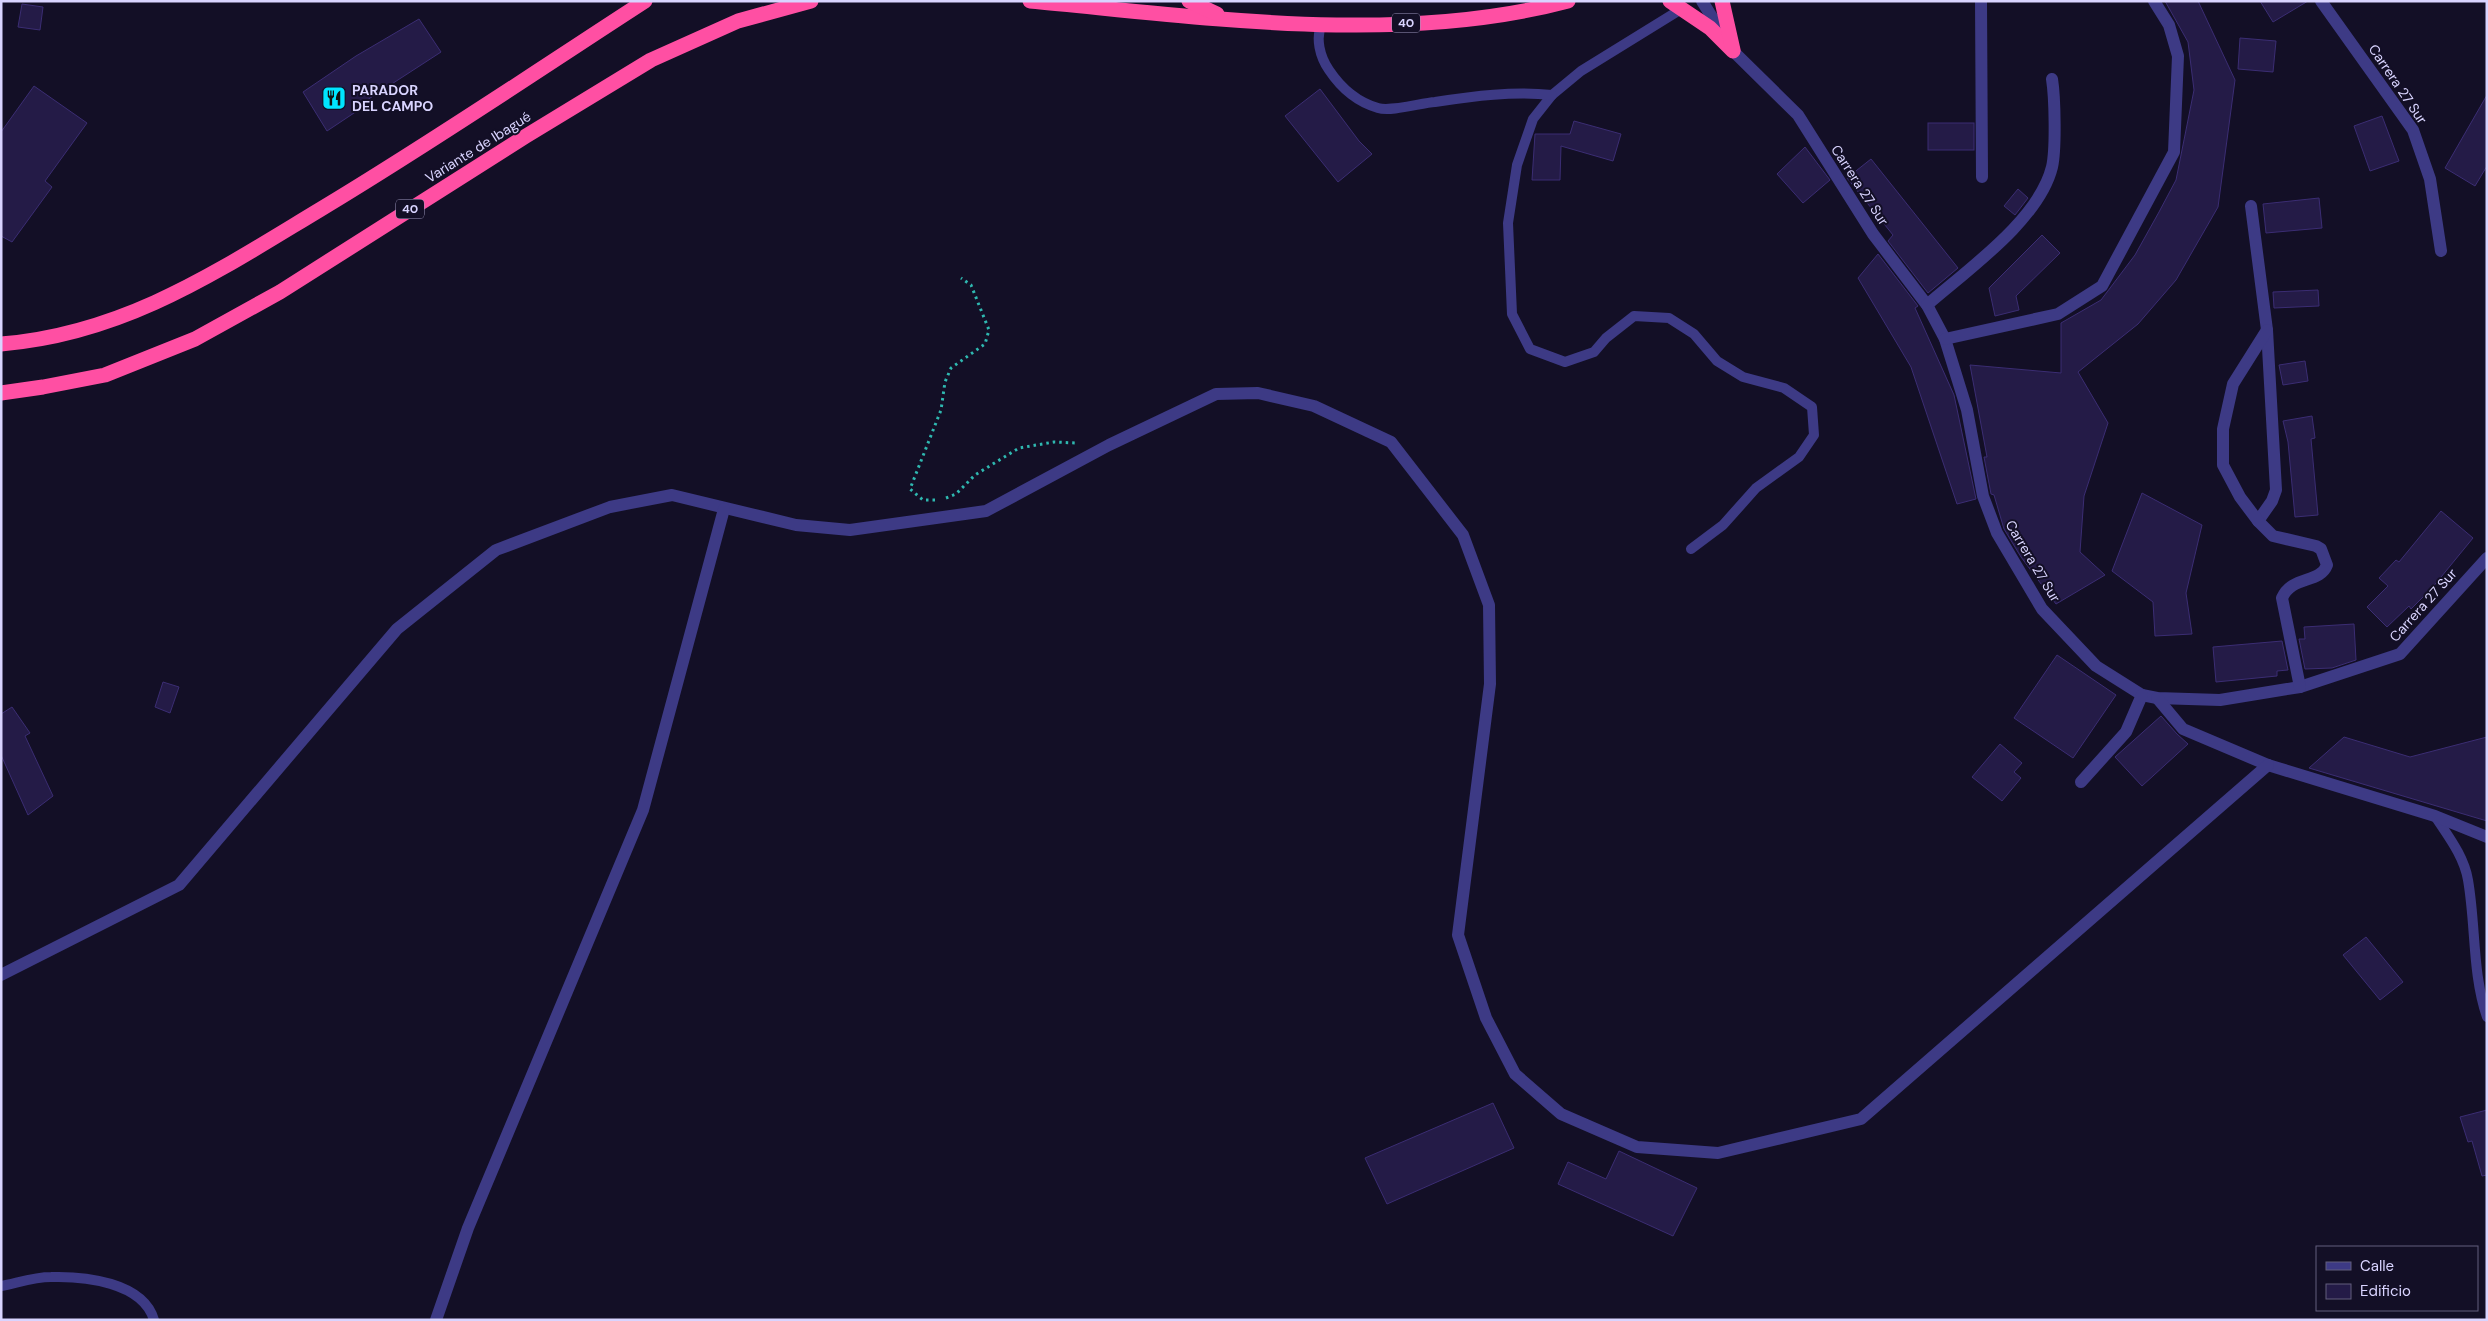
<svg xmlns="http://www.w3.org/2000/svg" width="2488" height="1321" font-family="'DM Sans',sans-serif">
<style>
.building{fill:#241b47;stroke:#3b2d73}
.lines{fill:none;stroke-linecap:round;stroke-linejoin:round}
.path{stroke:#2fb8b0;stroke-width:3;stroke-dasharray:2.5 4;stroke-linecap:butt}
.lane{stroke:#3d3a85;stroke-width:10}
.street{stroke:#3d3a85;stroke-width:12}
.highway{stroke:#ff4fa3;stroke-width:15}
.labels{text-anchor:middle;stroke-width:4;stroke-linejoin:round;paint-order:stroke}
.shield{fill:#130f26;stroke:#9e99be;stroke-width:1}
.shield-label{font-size:12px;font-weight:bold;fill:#d9d4ff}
.street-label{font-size:14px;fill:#d9d4ff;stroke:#130f26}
.poi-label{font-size:14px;font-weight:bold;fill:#d9d4ff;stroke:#130f26;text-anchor:start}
</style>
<rect width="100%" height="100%" fill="#130f26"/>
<!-- building -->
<g class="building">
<polygon points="2165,1 2198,1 2235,80 2218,207 2176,280 2138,324 2078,372 2108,423 2084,496 2080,552 2105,575 2056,604 2021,557 2004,529 1994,495 1991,494 1984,457 1987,457 1970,365 2061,373 2061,323 2101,300 2135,255 2159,212 2176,180 2194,90 2188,42"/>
<polygon points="2260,1 2308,1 2273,22"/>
<polygon points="22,4 43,7 40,30 18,27"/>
<polygon points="419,19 441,52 364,102 366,105 327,131 303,92 356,56"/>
<polygon points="2240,38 2276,41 2273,72 2238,69"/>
<polygon points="34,86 87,123 45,181 52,187 12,242 1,236 1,132"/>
<polygon points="1320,89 1359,141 1372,154 1338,182 1285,116"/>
<polygon points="2487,95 2487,166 2475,186 2445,168"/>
<polygon points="2382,116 2399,161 2370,171 2354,126"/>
<polygon points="1574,121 1621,134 1613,161 1561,146 1560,180 1532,180 1535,134 1570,134"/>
<rect x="1928" y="123" width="46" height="27"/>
<polygon points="1805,147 1830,180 1803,203 1777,174"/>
<polygon points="1871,159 1958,268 1928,293 1888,241 1893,235 1847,178"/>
<polygon points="2018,189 2028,198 2015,215 2004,206"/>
<polygon points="2319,198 2322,228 2266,233 2263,204"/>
<polygon points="2042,235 2060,253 2016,296 2019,310 1995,316 1989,288"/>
<polygon points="1878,254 1918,306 1915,308 1954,395 1976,499 1957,504 1911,367 1858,278"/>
<polygon points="2318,290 2319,306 2274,308 2273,292"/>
<polygon points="2305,361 2308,381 2283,385 2279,365"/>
<polygon points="2312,416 2315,438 2311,439 2318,515 2295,517 2288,442 2283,421"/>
<polygon points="2142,493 2202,525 2186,593 2192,634 2155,636 2153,602 2112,571"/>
<polygon points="2441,511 2473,538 2432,588 2411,609 2409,606 2387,627 2367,607 2388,586 2379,578 2396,560 2399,562"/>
<polygon points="2354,624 2356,660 2332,668 2305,669 2299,639 2305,639 2304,627"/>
<polygon points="2282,641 2288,670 2277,671 2277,676 2216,682 2213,647"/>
<polygon points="2057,655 2116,695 2073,758 2014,718"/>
<polygon points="163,682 179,687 170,713 155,707"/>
<polygon points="12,707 30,733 25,736 53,796 28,815 1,755 1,714"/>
<polygon points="2161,716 2177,734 2188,744 2142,786 2115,757"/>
<polygon points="2344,737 2410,757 2487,737 2487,821 2309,768"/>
<polygon points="2000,744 2022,763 2014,772 2021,778 2002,801 1972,777"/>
<polygon points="2366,937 2403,982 2380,1000 2343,955"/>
<polygon points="1493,1103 1514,1148 1387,1204 1365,1158"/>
<polygon points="2487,1110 2487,1175 2482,1176 2472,1141 2468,1142 2460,1117"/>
<polygon points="1619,1151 1697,1188 1673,1236 1558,1184 1568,1162 1606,1179"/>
</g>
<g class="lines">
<!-- path -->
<g class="path">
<polyline points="946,498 956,494 975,475 1019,448 1054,442 1076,443"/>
<polyline points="935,500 923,500 910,489 941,410 945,382 951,368 985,344 989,330 971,285 961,278"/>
</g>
<!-- lane -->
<g class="lane">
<polyline points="1683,8 1581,71 1552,95 1533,119 1517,165 1508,223 1512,314 1530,349 1565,362 1594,352 1606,338 1634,316 1669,318 1694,334 1717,361 1743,377 1784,388 1812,407 1814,435 1799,457 1756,488 1723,525 1691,549"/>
<path d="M1322 24C1315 38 1320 57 1329 70 1341 88 1357 102 1378 108 1391 112 1421 103 1435 102 1474 96 1513 91 1552 95"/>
<path d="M2435 816C2448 836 2464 856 2468 880 2476 926 2472 973 2487 1017"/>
<path d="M1 1286C17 1283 34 1277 51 1277 84 1276 143 1282 154 1320"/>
</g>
<!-- street -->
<g class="street">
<polyline points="1702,1 1733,51 1798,115 1873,234 1927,305 1945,339 1967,410 1983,496 1997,533 2042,609 2096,666 2142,695 2157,698 2220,700 2300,687 2400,654 2487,558"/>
<polyline points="1981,1 1982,177"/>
<polyline points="2321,1 2413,130 2430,179 2441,251"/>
<polyline points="2251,206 2267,330 2276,490 2272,501 2258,521"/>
<path d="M1927 305C1967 270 2039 220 2052 167 2056 150 2055 98 2052 79"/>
<path d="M2267 330 2233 384 2223 429V465L2240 497 2258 521 2273 536 2316 546 2321 549 2327 565C2320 584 2292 575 2282 598L2300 687"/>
<polyline points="1945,339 2058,314 2102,286 2174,152 2178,56 2169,25 2154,1"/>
<polyline points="2157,698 2183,729 2268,765 2435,816 2487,837"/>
<polyline points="2081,782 2126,732 2142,695"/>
<polyline points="1,975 179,885 397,629 496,550 610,507 672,495 796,525 850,530 986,511 1109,445 1216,394 1258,393 1314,406 1391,442 1463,535 1489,605 1490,684 1458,935 1486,1018 1515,1074 1561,1114 1637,1147 1718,1153 1861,1119 2268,765"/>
<polyline points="436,1320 468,1228 643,810 724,509"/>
</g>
<!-- highway -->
<g class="highway">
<path d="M1030 1C1203 17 1399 46 1568 1"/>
<polyline points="1189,1 1217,14"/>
<polyline points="1670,1 1710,28 1733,51"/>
<polyline points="1722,1 1733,50"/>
<path d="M1 344C125 334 218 271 321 209 431 143 537 71 645 1"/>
<polyline points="1,393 43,387 105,375 195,339 280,292 526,136 651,60 738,21 811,1"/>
</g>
</g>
<!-- icons -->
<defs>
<g id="restaurant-square" transform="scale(1.25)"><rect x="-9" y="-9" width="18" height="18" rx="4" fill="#00e5ff" stroke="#130f26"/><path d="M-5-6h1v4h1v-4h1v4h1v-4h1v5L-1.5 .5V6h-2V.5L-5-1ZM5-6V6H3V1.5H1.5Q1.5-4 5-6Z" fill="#111"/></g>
</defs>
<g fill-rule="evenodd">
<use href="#restaurant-square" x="334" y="98"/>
</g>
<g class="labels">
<!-- shield labels -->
<g class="shield">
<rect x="1392" y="13.5" width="28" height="19" rx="4"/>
<rect x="396" y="199.5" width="28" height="19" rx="4"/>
</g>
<g class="shield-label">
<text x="1406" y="27">40</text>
<text x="410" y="213">40</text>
</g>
<!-- street labels -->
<g class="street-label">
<text transform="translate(2398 84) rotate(56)" y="5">Carrera 27 Sur</text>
<text transform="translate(478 147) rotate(-32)" y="5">Variante de Ibagué</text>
<text transform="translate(1860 185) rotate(57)" y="5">Carrera 27 Sur</text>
<text transform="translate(2033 561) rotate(59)" y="5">Carrera 27 Sur</text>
<text transform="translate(2423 605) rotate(-48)" y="5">Carrera 27 Sur</text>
</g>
<!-- poi labels -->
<g class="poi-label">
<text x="352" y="95">PARADOR<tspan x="352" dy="16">DEL CAMPO</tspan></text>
</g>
</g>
<!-- border -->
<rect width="2488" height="1321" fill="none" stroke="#d9d4ff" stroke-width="5"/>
<!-- legend -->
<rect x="2316" y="1246" width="162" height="65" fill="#130f26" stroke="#625e7d"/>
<rect x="2326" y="1262" width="25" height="8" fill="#3d3a85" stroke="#625e7d"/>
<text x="2360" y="1271" font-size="15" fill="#d9d4ff">Calle</text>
<rect x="2326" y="1284" width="25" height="15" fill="#241b47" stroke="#625e7d"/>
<text x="2360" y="1296" font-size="15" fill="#d9d4ff">Edificio</text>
</svg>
